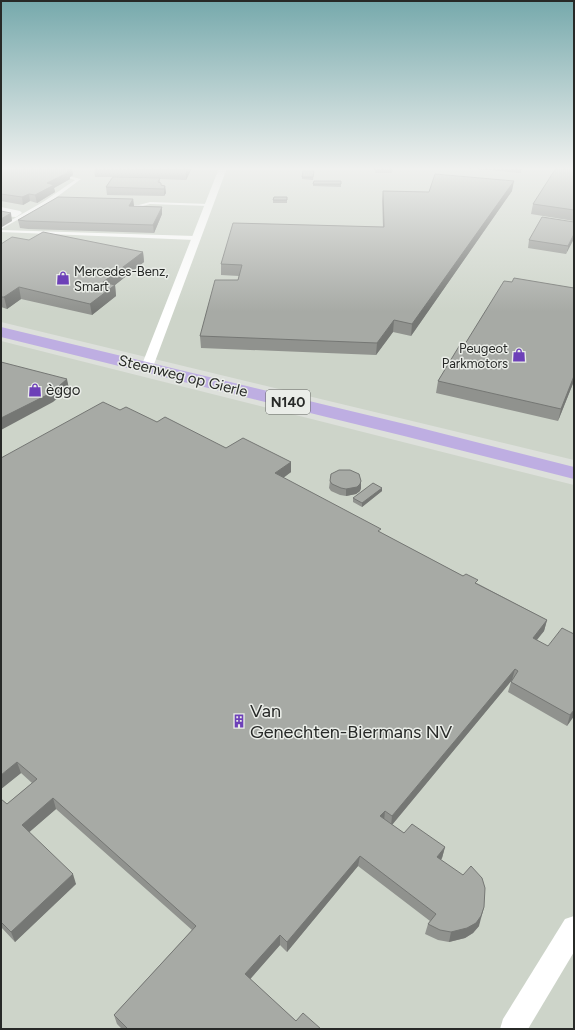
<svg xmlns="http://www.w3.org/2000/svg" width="575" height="1030" font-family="Figtree,sans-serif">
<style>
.built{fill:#cdd4c9}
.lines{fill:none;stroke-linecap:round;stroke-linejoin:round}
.lane{fill:#fff;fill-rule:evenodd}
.street{fill:#fff;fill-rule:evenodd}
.primary{fill:#beaee2;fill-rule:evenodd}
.wall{fill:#90928e}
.shaded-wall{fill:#757774}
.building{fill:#a7aaa5;stroke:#757774}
.labels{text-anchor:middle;stroke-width:3;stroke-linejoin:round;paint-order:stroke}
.far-poi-label{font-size:13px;fill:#272927;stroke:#eaede8;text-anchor:start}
.shield{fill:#eaede8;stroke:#626461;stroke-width:1}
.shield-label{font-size:14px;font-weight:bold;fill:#272927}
.street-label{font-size:15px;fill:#272927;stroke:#eaede8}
.poi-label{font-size:15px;fill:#272927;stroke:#eaede8;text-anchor:start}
.near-poi-label{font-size:18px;fill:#272927;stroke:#eaede8;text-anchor:start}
</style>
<rect width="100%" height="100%" fill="#dde0db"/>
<!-- built -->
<g class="built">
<polygon points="1,168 574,168 574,460 1,322"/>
<polygon points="1,341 574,485 574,1029 1,1029"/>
</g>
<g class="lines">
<!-- lane -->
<g class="lane">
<polygon points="68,176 81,179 50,202 60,203 60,205 46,204 1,229 1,226 43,202 75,180 68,178"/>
<polygon points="150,202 209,204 211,205 209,206 150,204 139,207 124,207 122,206 124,205 139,205"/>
<polygon points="1,230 195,236 198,238 195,240 1,232"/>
</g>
<!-- street -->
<g class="street">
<polygon points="219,168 227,168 153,367 152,370 142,370 141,367"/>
<polygon points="1,207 20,211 22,213 16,217 1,216"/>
<polygon points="574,916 574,952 528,1029 500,1029 503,1019 565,919"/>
</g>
<!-- primary -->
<polygon class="primary" points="1,327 409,425 574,467 574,479 404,436 1,337"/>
</g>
<!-- wall -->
<g class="wall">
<polygon points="1,168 73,175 70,177 70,179 54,188 55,192 37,203 30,201 23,205 1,201"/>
<polygon points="94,168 192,168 186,180 160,179 160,183 161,185 165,186 166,193 164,196 107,195 106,187 112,177 95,177"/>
<rect x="375" y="168" width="17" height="5"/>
<polygon points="463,168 522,168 521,173"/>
<polygon points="574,168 574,221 531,214 533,204"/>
<polygon points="314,171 313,180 302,179 302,177"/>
<polygon points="341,181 341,187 313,186 313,184"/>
<polygon points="383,191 429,192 512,191 411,336 393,332 376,355 201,348 200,336 238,280 239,276 221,275 221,264 383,227 382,201"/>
<polygon points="133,199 134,206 162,207 162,214 154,233 28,229 20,228 18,220"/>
<rect x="273" y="200" width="14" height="3"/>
<polygon points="574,222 566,254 528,248 529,240"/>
<polygon points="29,240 143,252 144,262 115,285 116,296 92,315 21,299 7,309 1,307 1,244"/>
<polygon points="512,282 574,381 558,421 436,393 438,381"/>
<polygon points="120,410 157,422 226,448 291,462 291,472 283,478 381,533 547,620 544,631 537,640 574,716 567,726 508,692 511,682 512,680 392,825 404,833 445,847 442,858 441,860 479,926 473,933 465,938 449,942 438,940 425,934 428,924 430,921 358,866 287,952 280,945 250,979 296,1021 321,1029 122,1029 117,1024 114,1015 192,930 56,809 29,832 76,884 15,942 1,927 1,799 7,804 32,783 21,773 1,789"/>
<polygon points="330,481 361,488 360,491 356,494 346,496 340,495 331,491 329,488"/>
<polygon points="382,488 382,491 362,507 353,502 353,498"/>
</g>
<!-- shaded-wall -->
<g class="shaded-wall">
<polygon points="72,168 73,175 70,177 70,179 54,188 55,192 37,203 35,195 47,183"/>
<polygon points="187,168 192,168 186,180 186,170"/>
<polygon points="514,181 512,191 411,336 412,324"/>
<polygon points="165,186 166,193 164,196 164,189"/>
<polygon points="29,194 30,201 23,205 22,197"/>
<polygon points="133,199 134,207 129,206"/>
<polygon points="162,207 162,214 154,233 153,225"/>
<polygon points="11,213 12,221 2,227 1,219"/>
<polygon points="574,234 574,239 566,254 568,246"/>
<polygon points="143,252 144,262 115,285 116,296 92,315 90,304 103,282"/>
<polygon points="19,287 21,299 7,309 4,297"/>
<polygon points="394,320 393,332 376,355 377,343"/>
<polygon points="574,376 574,381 558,421 561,409"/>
<polygon points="67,379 69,389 53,402 1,430 1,418"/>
<polygon points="291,462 291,472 275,484 275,473"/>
<polygon points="361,481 361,488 360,491 356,494 346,496 346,489"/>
<polygon points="382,488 382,491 362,507 362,503"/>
<polygon points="547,620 544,631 530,648 533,638"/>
<polygon points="515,669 512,680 391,826 392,816"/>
<polygon points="574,710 574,716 567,726 570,715"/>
<polygon points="17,762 21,773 1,789 1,775"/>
<polygon points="53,798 56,809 26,835 22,825"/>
<polygon points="385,811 384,821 380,816"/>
<polygon points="445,847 442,858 435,868 437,857"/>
<polygon points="360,856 358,866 287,952 287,942"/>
<polygon points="73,874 76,884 15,942 11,932"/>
<polygon points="484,907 479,926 473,933 465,938 449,942 451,932"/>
<polygon points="280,935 280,945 246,984 245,974"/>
</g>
<!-- building -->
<g class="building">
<polygon points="1,168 72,168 67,171 69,172 47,183 54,185 35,195 29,194 22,197 1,194"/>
<polygon points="111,168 187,168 186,170"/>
<polygon points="375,168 392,168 392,171 375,170"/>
<polygon points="556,168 574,168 574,210 533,204"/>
<polygon points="303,171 314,171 313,177 302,177"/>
<polygon points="435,174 514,181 412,324 394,320 377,343 200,336 215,280 238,280 242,265 221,264 233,223 384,227 383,191 429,192"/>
<polygon points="113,177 160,178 158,182 161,183 161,185 165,186 164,189 106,187"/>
<polygon points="314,181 341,181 341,184 313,184"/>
<polygon points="58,197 133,199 129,206 162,207 153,225 26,221 18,220"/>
<polygon points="274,197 287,197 287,200 273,200"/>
<polygon points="1,211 11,213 1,219"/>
<polygon points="542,217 574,222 574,234 568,246 529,240"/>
<polygon points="43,232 143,252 103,282 115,285 90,304 19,287 4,297 1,297 1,244 12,237 29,240"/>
<polygon points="514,278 574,288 574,376 561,409 438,381 461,343 465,344 504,281 512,282"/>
<polygon points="1,362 67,379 51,393 1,418"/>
<polygon points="103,402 120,410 126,407 157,422 165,417 226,448 243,438 291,462 275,473 381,529 378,531 463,576 466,574 478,580 475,583 547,620 533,638 548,646 562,628 574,634 574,710 570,715 511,682 518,671 515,669 392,816 385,811 380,816 404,833 412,824 445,847 437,857 463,875 471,866 482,878 485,888 484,907 481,916 476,923 467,928 451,932 440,930 428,924 436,914 360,856 287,942 280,935 245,974 296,1021 303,1013 321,1029 128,1029 114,1015 196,926 53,798 22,825 73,874 11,932 1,922 1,799 7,804 37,779 17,762 1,775 1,458"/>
<polygon points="339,470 350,470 359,474 361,481 360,484 357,487 346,489 341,488 332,484 330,481 331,474"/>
<polygon points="373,483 382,488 362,503 353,498"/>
</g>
<!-- sky -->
<linearGradient id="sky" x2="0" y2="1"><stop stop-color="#76a9ac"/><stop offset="0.54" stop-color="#f0f1ef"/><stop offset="1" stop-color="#f0f1ef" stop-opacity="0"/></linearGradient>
<rect width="575" height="312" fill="url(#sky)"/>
<!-- icons -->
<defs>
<g id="shop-bare" transform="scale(1.08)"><path d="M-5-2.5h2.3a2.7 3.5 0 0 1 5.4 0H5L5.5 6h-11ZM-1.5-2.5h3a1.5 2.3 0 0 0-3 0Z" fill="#6d40b8" stroke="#eaede8" stroke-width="2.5" paint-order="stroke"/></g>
<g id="building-bare" transform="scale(1.08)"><path d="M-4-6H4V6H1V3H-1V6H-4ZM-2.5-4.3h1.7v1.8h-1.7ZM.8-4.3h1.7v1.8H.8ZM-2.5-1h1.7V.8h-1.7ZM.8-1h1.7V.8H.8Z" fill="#6d40b8" stroke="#eaede8" stroke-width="2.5" paint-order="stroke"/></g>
</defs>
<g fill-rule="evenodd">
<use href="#shop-bare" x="63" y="278"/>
<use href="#shop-bare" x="519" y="355"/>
<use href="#shop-bare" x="35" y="390"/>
<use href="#building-bare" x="239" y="721"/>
</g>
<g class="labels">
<!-- far-poi labels -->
<g class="far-poi-label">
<text x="74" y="276">Mercedes-Benz,<tspan x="74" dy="15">Smart</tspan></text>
<text x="508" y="353" text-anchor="end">Peugeot<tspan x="508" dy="15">Parkmotors</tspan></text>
</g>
<!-- shield labels -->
<rect class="shield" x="266" y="390" width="44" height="24" rx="3"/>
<g class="shield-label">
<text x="288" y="407">N140</text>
</g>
<!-- street labels -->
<g class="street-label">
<text transform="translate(183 376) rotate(14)" y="5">Steenweg op Gierle</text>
</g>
<!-- poi labels -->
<g class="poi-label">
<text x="46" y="395">èggo</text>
</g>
<!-- near-poi labels -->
<g class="near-poi-label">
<text x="250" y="717">Van<tspan x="250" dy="21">Genechten-Biermans NV</tspan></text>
</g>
</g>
<!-- border -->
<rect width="575" height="1030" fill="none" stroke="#272927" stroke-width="4"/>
</svg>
